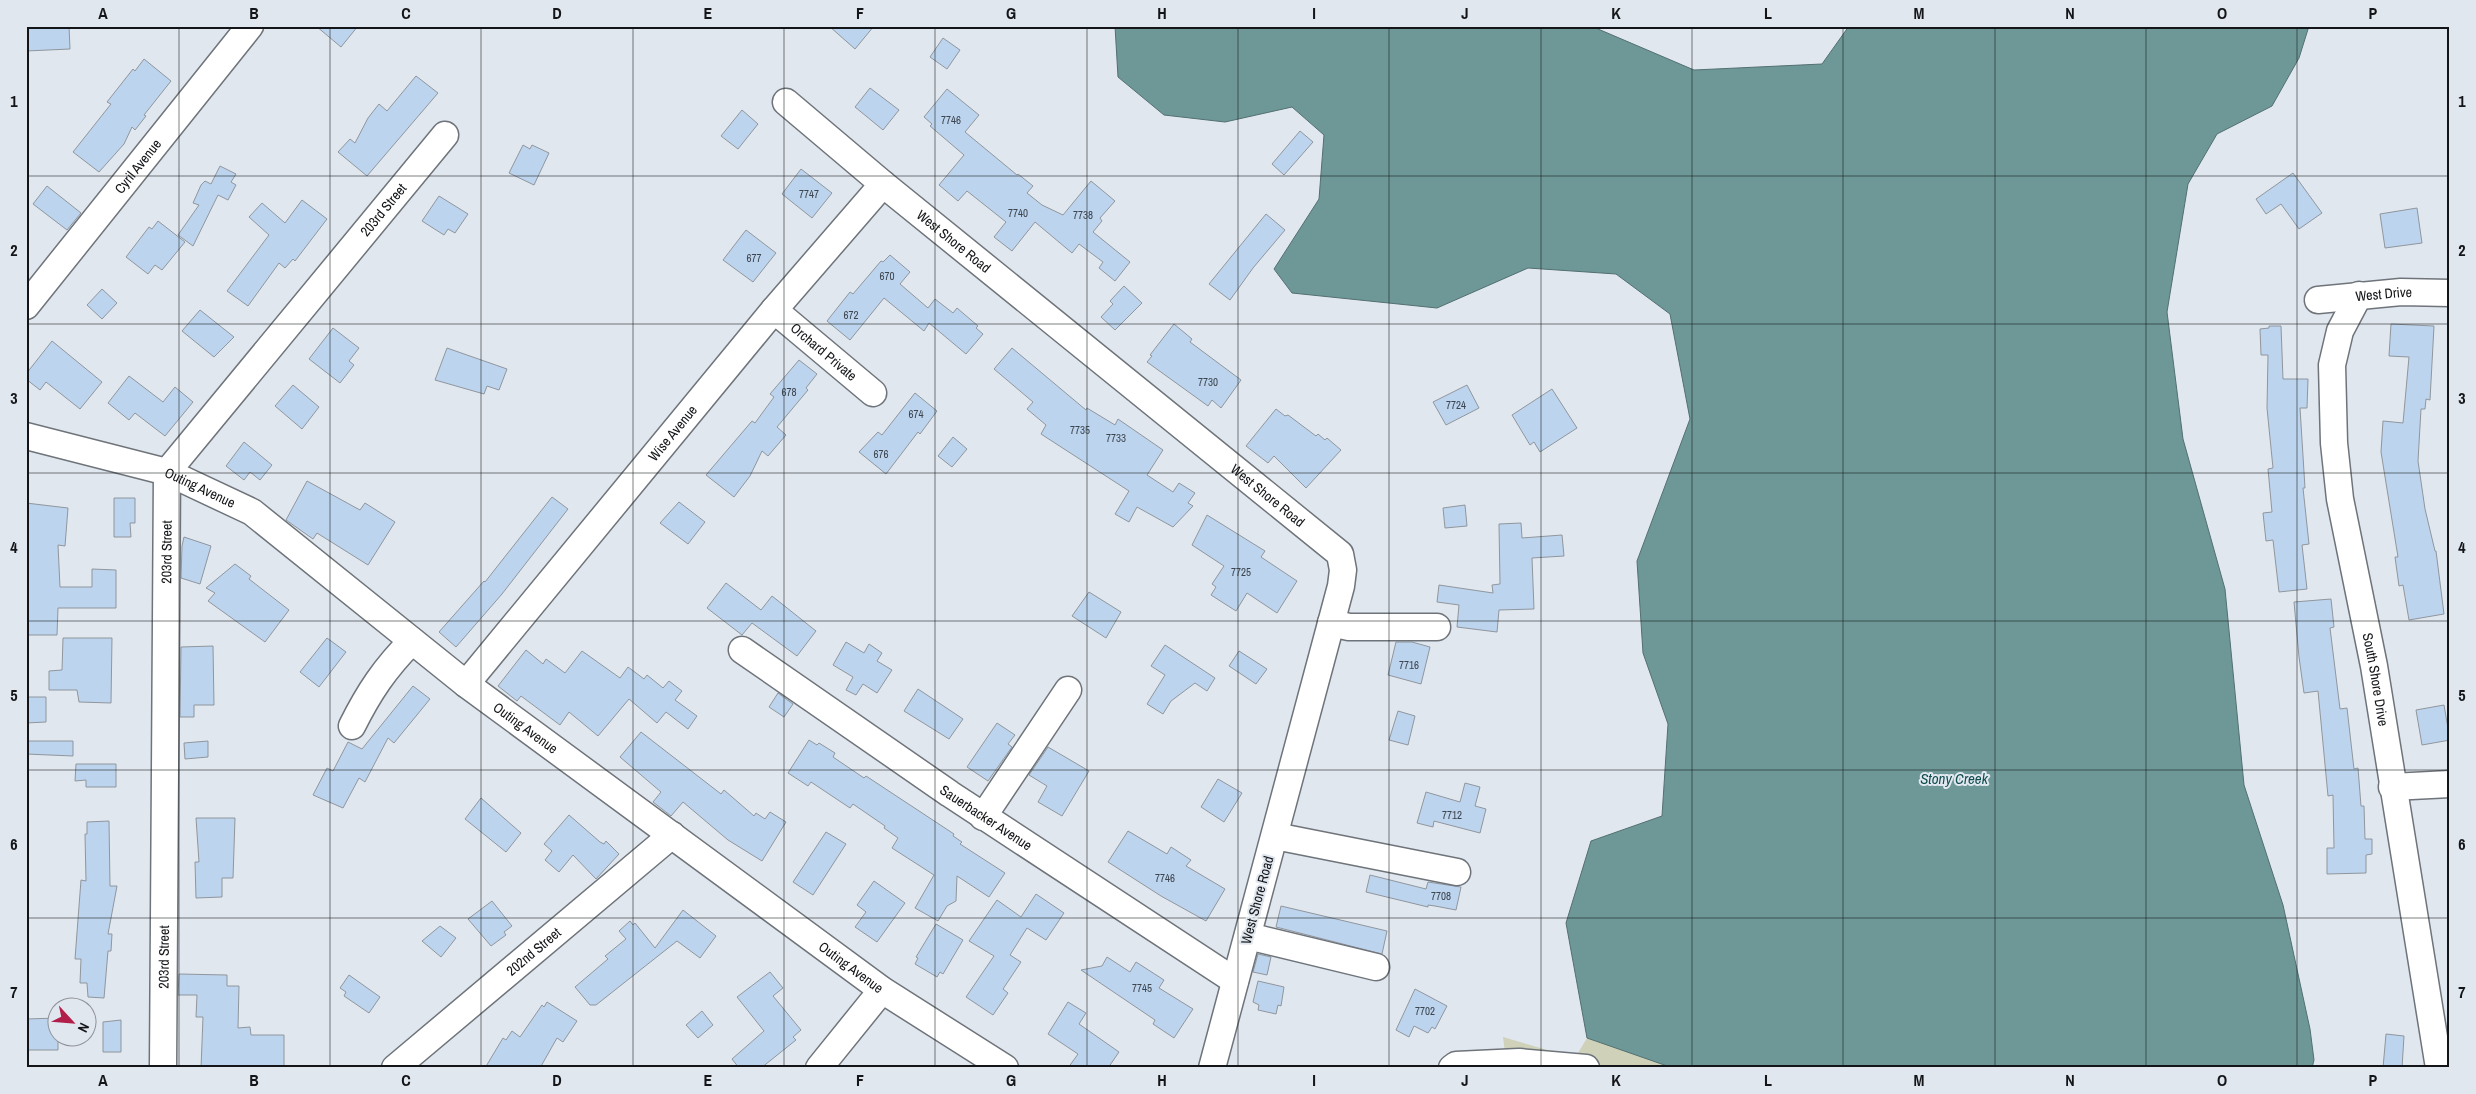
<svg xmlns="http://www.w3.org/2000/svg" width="2476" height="1094" font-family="'Archivo Narrow',sans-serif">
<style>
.green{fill:#cfd1b9}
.water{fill:#6e9797;stroke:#537071}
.building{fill:#bcd4ee;stroke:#90969d}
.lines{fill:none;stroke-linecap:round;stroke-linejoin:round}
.minor-casing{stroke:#6e747a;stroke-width:29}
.minor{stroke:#fff;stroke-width:26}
.grid{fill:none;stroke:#131518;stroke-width:1;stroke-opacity:0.55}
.labels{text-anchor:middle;stroke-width:4;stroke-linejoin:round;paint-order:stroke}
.number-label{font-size:11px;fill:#3d454e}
.street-label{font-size:14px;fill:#131518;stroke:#e1e7ef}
.water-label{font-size:15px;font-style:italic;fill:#0f4d4e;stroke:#e1e7ef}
.neatline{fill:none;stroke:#131518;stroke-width:2}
.grid-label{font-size:16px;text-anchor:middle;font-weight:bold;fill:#131518}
</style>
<rect width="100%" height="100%" fill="#e1e7ef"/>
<!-- green -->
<polygon class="green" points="1503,1037 1575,1058 1587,1038 1673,1068 1507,1068"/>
<!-- water -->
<polygon class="water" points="1115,26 1591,26 1694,70 1822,64 1849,26 2309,26 2299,58 2272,106 2217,134 2188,184 2167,312 2183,439 2225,589 2244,785 2283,905 2310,1029 2314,1060 2312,1068 1673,1068 1587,1038 1566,923 1591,841 1662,816 1668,724 1643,653 1637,561 1690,419 1670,314 1616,274 1528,268 1437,308 1292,293 1274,269 1319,199 1324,135 1292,107 1225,122 1164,115 1118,77"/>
<!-- building -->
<g class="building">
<polygon points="69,26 70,49 26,51 26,28"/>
<polygon points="316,26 358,26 341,47"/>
<polygon points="829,26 874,26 855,49"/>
<polygon points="943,38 960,50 947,69 930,57"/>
<polygon points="144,59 171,81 144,115 146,116 135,130 132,127 124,144 99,172 73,152 111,104 107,102 133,69 135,71"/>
<polygon points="416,76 438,93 367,176 338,152 350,139 355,143 368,118 379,104 387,111"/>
<polygon points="870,88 899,110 883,130 855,107"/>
<polygon points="947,89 979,115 965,132 1017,175 1018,174 1033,186 1027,193 1042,205 1063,215 1091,181 1115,201 1100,218 1102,221 1093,232 1130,262 1115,281 1099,268 1103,262 1079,244 1072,253 1035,222 1012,251 994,237 1006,222 967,191 958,201 939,185 964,155 930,126 932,124 924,117"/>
<polygon points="742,110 758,124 738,149 721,136"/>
<polygon points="1300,131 1313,142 1284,175 1272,164"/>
<polygon points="523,145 530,149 532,145 549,153 534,185 509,173"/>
<polygon points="220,166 236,174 231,182 236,185 228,200 218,195 193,246 178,235 199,205 193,203 201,185 205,181 211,184"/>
<polygon points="801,169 832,193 812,218 782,194"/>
<polygon points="2293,173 2322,213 2299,229 2281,204 2266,214 2256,199"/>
<polygon points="47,186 81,213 67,230 33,204"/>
<polygon points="439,196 468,214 455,233 448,229 444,235 422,221"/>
<polygon points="302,200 327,219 295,261 293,259 285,268 279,263 248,306 227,291 269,235 249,217 262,203 285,223"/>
<polygon points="2417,208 2422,243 2385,248 2380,214"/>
<polygon points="1266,214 1285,230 1253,268 1230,300 1209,284"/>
<polygon points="158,221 185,242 162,270 155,265 148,274 126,257 149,227 152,229"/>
<polygon points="746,230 776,253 753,282 723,260"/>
<polygon points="890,255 910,272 900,284 928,308 935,299 953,313 957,308 978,326 976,328 983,334 966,354 929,323 924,331 884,298 850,340 827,321 850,292 853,294 881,261 883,262"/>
<polygon points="1124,286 1142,303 1115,330 1101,317 1113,304 1110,301"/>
<polygon points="102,289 117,303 102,319 87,305"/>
<polygon points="200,310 234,337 214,357 182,331"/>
<polygon points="1174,324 1192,339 1190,342 1241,380 1221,408 1212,400 1208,406 1147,362 1152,356 1150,355"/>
<polygon points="2391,324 2434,326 2430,400 2426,399 2425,409 2421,409 2418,461 2425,509 2435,551 2436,551 2444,614 2409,620 2403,585 2399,586 2395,557 2398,557 2381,452 2383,421 2403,423 2409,357 2389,356"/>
<polygon points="2269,326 2281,326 2283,379 2308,379 2307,408 2300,408 2305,488 2303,488 2309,544 2302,545 2307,589 2279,592 2273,540 2266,541 2263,513 2272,512 2268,469 2273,468 2267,408 2268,355 2261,355 2260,329 2269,328"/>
<polygon points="333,328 359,348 349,361 354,365 340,383 309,359"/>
<polygon points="52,341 102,382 80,409 46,382 40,390 26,379 26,374"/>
<polygon points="447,348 507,369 499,390 487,386 484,394 435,380"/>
<polygon points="1012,348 1086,410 1087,408 1115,425 1118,419 1163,450 1147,475 1173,492 1179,483 1195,493 1188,503 1193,506 1173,527 1137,507 1129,522 1115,514 1129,491 1041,434 1046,425 1027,409 1033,402 994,369"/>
<polygon points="799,360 817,374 806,388 808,390 777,427 786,435 768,456 762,451 750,476 734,497 706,475 752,421 755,423 774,397 770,394"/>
<polygon points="129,376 163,402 175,387 193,402 165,436 135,413 129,420 108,403"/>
<polygon points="293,385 319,407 302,429 275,406"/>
<polygon points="1467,385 1479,408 1446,425 1433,402"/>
<polygon points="1552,389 1577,428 1540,452 1534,442 1530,445 1512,415"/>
<polygon points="915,393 937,411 920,434 918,432 886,474 859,452 878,432 882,435"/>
<polygon points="1276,409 1285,416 1288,415 1316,436 1318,434 1325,440 1327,438 1341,450 1306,488 1274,456 1268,463 1246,446"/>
<polygon points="953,437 967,449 952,467 938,456"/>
<polygon points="244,442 272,465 260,480 250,472 244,480 226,466"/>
<polygon points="307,481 360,510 365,503 395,522 368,565 317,533 313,539 286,520"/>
<polygon points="552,497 568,509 502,594 456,647 439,632 484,581 485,582"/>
<polygon points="114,498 135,498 135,523 130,523 131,537 114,537"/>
<polygon points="679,502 705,522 688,544 660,523"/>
<polygon points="26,503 68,508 65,546 58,545 60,587 92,587 92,569 116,570 116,608 58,608 57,635 26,635"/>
<polygon points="1465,505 1467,526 1445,528 1443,508"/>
<polygon points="1207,515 1265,551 1261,557 1297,581 1277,613 1247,593 1236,611 1211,595 1216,587 1212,584 1224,566 1192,545"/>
<polygon points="1521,523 1522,538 1562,535 1564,556 1532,558 1534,609 1499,610 1497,632 1457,627 1459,605 1437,602 1439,585 1493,593 1492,585 1500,584 1499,524"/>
<polygon points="184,537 211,546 200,584 181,578 182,546"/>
<polygon points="235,564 251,576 249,579 289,610 265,642 208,601 215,593 206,588"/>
<polygon points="726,583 761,610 772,596 816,631 797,656 752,623 742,635 707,608"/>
<polygon points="1089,592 1121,612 1106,638 1072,616"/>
<polygon points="2331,599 2334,627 2330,628 2340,709 2347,708 2354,769 2358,768 2361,806 2364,806 2365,839 2372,839 2372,854 2366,855 2366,873 2327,874 2327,848 2334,848 2333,795 2328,796 2318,691 2304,693 2299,657 2294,602"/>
<polygon points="63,638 112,638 111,703 79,702 77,690 49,690 49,671 62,670"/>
<polygon points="327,638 346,652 319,687 300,672"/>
<polygon points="846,642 864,653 869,644 882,653 877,661 892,670 877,693 863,684 856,695 846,690 853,677 833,665"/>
<polygon points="1396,642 1412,642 1430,647 1421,684 1388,675"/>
<polygon points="1165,645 1215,678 1207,691 1195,683 1171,701 1163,714 1147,704 1165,675 1151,666"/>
<polygon points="213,646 214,705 194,705 194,717 180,717 181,647"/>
<polygon points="526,650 543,664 546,659 565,673 582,651 620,678 628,667 644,679 647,675 663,688 669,681 682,691 675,700 697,716 688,729 666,712 657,723 629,699 598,736 569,712 560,725 521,696 517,701 498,686"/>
<polygon points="1239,651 1267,669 1256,684 1229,666"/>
<polygon points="413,686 430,699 394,743 388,738 365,782 359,778 343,808 313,795 327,768 333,771 348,742 362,749"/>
<polygon points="918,689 963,719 949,739 904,711"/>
<polygon points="778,693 793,704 784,717 769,707"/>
<polygon points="26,697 46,697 46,722 26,723"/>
<polygon points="2444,705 2450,740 2422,745 2416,710"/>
<polygon points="1398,711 1415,716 1408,745 1389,740"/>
<polygon points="997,723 1015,735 1008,744 1012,747 988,781 967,767"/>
<polygon points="641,732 721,794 724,790 754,816 756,813 765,819 770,812 786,822 762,861 728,840 683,802 671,816 653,802 661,792 620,757"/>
<polygon points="809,740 817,745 819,743 835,753 833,757 864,778 866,776 954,834 953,836 962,842 960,844 1005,873 989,897 957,876 956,901 947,906 938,921 915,908 934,875 892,848 898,838 884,828 885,826 853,804 850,808 811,782 808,786 788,773"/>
<polygon points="26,741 73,741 73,756 26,754"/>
<polygon points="208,741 208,757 185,759 184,743"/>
<polygon points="1048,747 1089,771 1062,816 1038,802 1047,786 1029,775"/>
<polygon points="76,764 116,764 116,787 86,787 86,780 75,781"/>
<polygon points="1218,779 1242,793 1224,822 1201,807"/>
<polygon points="1465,783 1480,787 1475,806 1486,809 1480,833 1434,821 1433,827 1417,823 1426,792 1460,802"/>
<polygon points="481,798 521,833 506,852 465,819"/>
<polygon points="569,815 600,842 604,844 606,841 619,854 596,879 573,855 559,872 545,860 552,851 544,844"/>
<polygon points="196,818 235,818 233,878 222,878 222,897 196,898 195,862 199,862"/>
<polygon points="109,821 110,886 117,886 108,934 112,934 111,951 108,951 104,998 88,997 87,983 80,983 81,959 75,959 81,880 86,881 85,834 87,834 87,822"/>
<polygon points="1128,831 1167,854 1171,847 1191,860 1186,866 1225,889 1206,921 1161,896 1108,862"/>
<polygon points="826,832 846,844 813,895 793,882"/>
<polygon points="1370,875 1426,889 1428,882 1461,887 1456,910 1435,906 1428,905 1428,907 1366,892"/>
<polygon points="874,881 905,903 877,942 855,927 866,912 857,905"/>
<polygon points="1036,894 1064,913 1046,940 1027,928 1010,955 1021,962 1003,989 1008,993 993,1015 966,997 994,956 969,941 997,900 1021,917"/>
<polygon points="492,901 512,926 504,932 506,935 491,946 468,919"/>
<polygon points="1281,906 1387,931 1382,954 1276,927"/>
<polygon points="683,910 716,936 700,958 677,941 596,1005 590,1005 575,987 608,959 605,956 626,939 619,931 630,921 633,925 635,923 655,948"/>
<polygon points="936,924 963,940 943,974 940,972 937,977 915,964 918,958 916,957"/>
<polygon points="440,926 456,938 441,957 422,941"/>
<polygon points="1258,954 1271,957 1267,975 1253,972"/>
<polygon points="1107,957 1130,972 1136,962 1164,980 1159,988 1193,1009 1174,1038 1153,1024 1155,1020 1081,970 1102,966"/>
<polygon points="770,972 783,988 773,996 801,1030 793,1037 796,1040 761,1068 739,1068 732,1059 764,1031 737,997"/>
<polygon points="179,974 227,975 227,986 239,986 238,1028 250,1027 251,1035 284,1035 284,1068 201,1068 203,1017 196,1017 197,995 178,995"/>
<polygon points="349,975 380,997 369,1013 344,996 346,992 340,988"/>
<polygon points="1258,981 1284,987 1281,1006 1278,1005 1276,1014 1258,1010 1259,1005 1253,1002"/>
<polygon points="1415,989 1447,1006 1435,1029 1432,1027 1428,1033 1414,1026 1409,1037 1396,1030"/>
<polygon points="547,1002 577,1021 563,1042 557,1038 540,1068 485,1068 503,1038 506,1040 512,1031 520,1037 542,1005 544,1007"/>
<polygon points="1068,1002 1086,1013 1079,1024 1119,1052 1108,1068 1068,1068 1078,1054 1048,1034"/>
<polygon points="702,1011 713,1025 698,1038 686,1025"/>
<polygon points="58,1018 58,1050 26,1050 26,1019"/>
<polygon points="121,1020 121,1052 103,1052 103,1022"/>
<polygon points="2386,1034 2404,1036 2402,1068 2383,1068"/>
</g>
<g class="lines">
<!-- minor casing -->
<g class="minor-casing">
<g id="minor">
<path id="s1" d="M786 102 883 184 1340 554 1343 570 1341 586 1212 1068"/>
<path id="s2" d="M2359 295 2340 331 2332 365 2334 443 2340 499 2374 666 2439 1068"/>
<path id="s3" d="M2318 300 2401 292 2450 293"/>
<path id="s4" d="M26 306 250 26"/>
<path id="s5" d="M774 310 873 393"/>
<path id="s6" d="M26 436 167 472 252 512 466 684 882 990 1005 1068"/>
<polyline points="1331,623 1349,627 1437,627"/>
<path id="s7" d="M742 650 950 794 1235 981"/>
<path id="s8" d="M466 684 774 310 883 184"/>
<path d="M352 726C369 692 385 668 412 641"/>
<polyline points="2392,787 2450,784"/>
<polyline points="983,817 1068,690"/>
<polyline points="1275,836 1457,872"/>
<polyline points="1248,936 1376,967"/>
<path id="s9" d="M163 1068 167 472 445 135"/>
<path id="s10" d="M395 1068 672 835"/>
<polyline points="819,1068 882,990"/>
<polyline points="1452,1068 1456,1065 1519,1062 1586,1068"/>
</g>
</g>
<!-- minor -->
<use href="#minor" class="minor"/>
</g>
<!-- grid -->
<path class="grid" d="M179 26V1068M330 26V1068M481 26V1068M633 26V1068M784 26V1068M935 26V1068M1087 26V1068M1238 26V1068M1389 26V1068M1541 26V1068M1692 26V1068M1843 26V1068M1995 26V1068M2146 26V1068M2297 26V1068M26 176H2450M26 324H2450M26 473H2450M26 621H2450M26 770H2450M26 918H2450"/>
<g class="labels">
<!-- number labels -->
<g class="number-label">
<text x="951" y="124">7746</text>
<text x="809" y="198">7747</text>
<text x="1018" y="217">7740</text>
<text x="1083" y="219">7738</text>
<text x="754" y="262">677</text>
<text x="887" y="280">670</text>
<text x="851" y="319">672</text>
<text x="1208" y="386">7730</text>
<text x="789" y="396">678</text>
<text x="1456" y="409">7724</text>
<text x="916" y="418">674</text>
<text x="1080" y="434">7735</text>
<text x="1116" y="442">7733</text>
<text x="881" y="458">676</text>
<text x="1241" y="576">7725</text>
<text x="1409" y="669">7716</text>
<text x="1452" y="819">7712</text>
<text x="1165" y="882">7746</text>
<text x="1441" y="900">7708</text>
<text x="1142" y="992">7745</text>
<text x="1425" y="1015">7702</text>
</g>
<!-- street labels -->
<g class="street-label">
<text dy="5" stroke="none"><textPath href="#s4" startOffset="179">Cyril Avenue</textPath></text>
<text dy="5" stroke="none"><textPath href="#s9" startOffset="936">203rd Street</textPath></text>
<text dy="5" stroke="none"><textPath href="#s1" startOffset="218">West Shore Road</textPath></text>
<text dy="5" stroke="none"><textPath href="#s3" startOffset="66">West Drive</textPath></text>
<text dy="5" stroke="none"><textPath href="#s5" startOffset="65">Orchard Private</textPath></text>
<text dy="5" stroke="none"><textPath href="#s8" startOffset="325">Wise Avenue</textPath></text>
<text dy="5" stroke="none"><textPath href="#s6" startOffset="182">Outing Avenue</textPath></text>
<text dy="5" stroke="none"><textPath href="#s1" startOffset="622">West Shore Road</textPath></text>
<text dy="5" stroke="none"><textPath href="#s9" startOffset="516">203rd Street</textPath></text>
<text dy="5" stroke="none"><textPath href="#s2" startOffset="394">South Shore Drive</textPath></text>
<text dy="5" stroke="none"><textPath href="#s6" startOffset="588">Outing Avenue</textPath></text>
<text dy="5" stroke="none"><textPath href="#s7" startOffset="296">Sauerbacker Avenue</textPath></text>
<text transform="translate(1257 900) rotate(-75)" y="5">West Shore Road</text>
<text dy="5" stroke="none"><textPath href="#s10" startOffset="181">202nd Street</textPath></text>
<text dy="5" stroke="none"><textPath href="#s9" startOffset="111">203rd Street</textPath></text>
<text dy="5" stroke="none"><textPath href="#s6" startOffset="992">Outing Avenue</textPath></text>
</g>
<!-- water labels -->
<g class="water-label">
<text x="1954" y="784">Stony Creek</text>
</g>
</g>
<!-- border -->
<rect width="2476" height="1094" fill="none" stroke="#e1e7ef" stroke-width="55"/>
<!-- north arrow -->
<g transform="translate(72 1022) rotate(116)"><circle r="24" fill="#e1e7ef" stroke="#8f9399"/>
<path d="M0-4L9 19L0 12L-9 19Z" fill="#b01e49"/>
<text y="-8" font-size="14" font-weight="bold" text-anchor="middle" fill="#131518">N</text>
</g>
<rect x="28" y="28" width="2420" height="1038" class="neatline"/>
<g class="grid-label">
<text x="103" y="19">A</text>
<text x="254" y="19">B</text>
<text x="406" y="19">C</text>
<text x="557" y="19">D</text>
<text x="708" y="19">E</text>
<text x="860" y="19">F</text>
<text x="1011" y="19">G</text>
<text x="1162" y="19">H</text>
<text x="1314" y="19">I</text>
<text x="1465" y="19">J</text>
<text x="1616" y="19">K</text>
<text x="1768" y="19">L</text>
<text x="1919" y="19">M</text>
<text x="2070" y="19">N</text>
<text x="2222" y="19">O</text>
<text x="2373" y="19">P</text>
<text x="14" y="107">1</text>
<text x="2462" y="107">1</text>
<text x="14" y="256">2</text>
<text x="2462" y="256">2</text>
<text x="14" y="404">3</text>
<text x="2462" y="404">3</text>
<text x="14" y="553">4</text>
<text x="2462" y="553">4</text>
<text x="14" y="701">5</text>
<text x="2462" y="701">5</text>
<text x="14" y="850">6</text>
<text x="2462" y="850">6</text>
<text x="14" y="998">7</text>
<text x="2462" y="998">7</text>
<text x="103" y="1086">A</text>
<text x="254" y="1086">B</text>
<text x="406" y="1086">C</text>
<text x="557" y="1086">D</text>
<text x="708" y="1086">E</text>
<text x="860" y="1086">F</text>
<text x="1011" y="1086">G</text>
<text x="1162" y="1086">H</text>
<text x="1314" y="1086">I</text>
<text x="1465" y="1086">J</text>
<text x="1616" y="1086">K</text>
<text x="1768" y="1086">L</text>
<text x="1919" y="1086">M</text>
<text x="2070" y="1086">N</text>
<text x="2222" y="1086">O</text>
<text x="2373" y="1086">P</text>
</g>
</svg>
